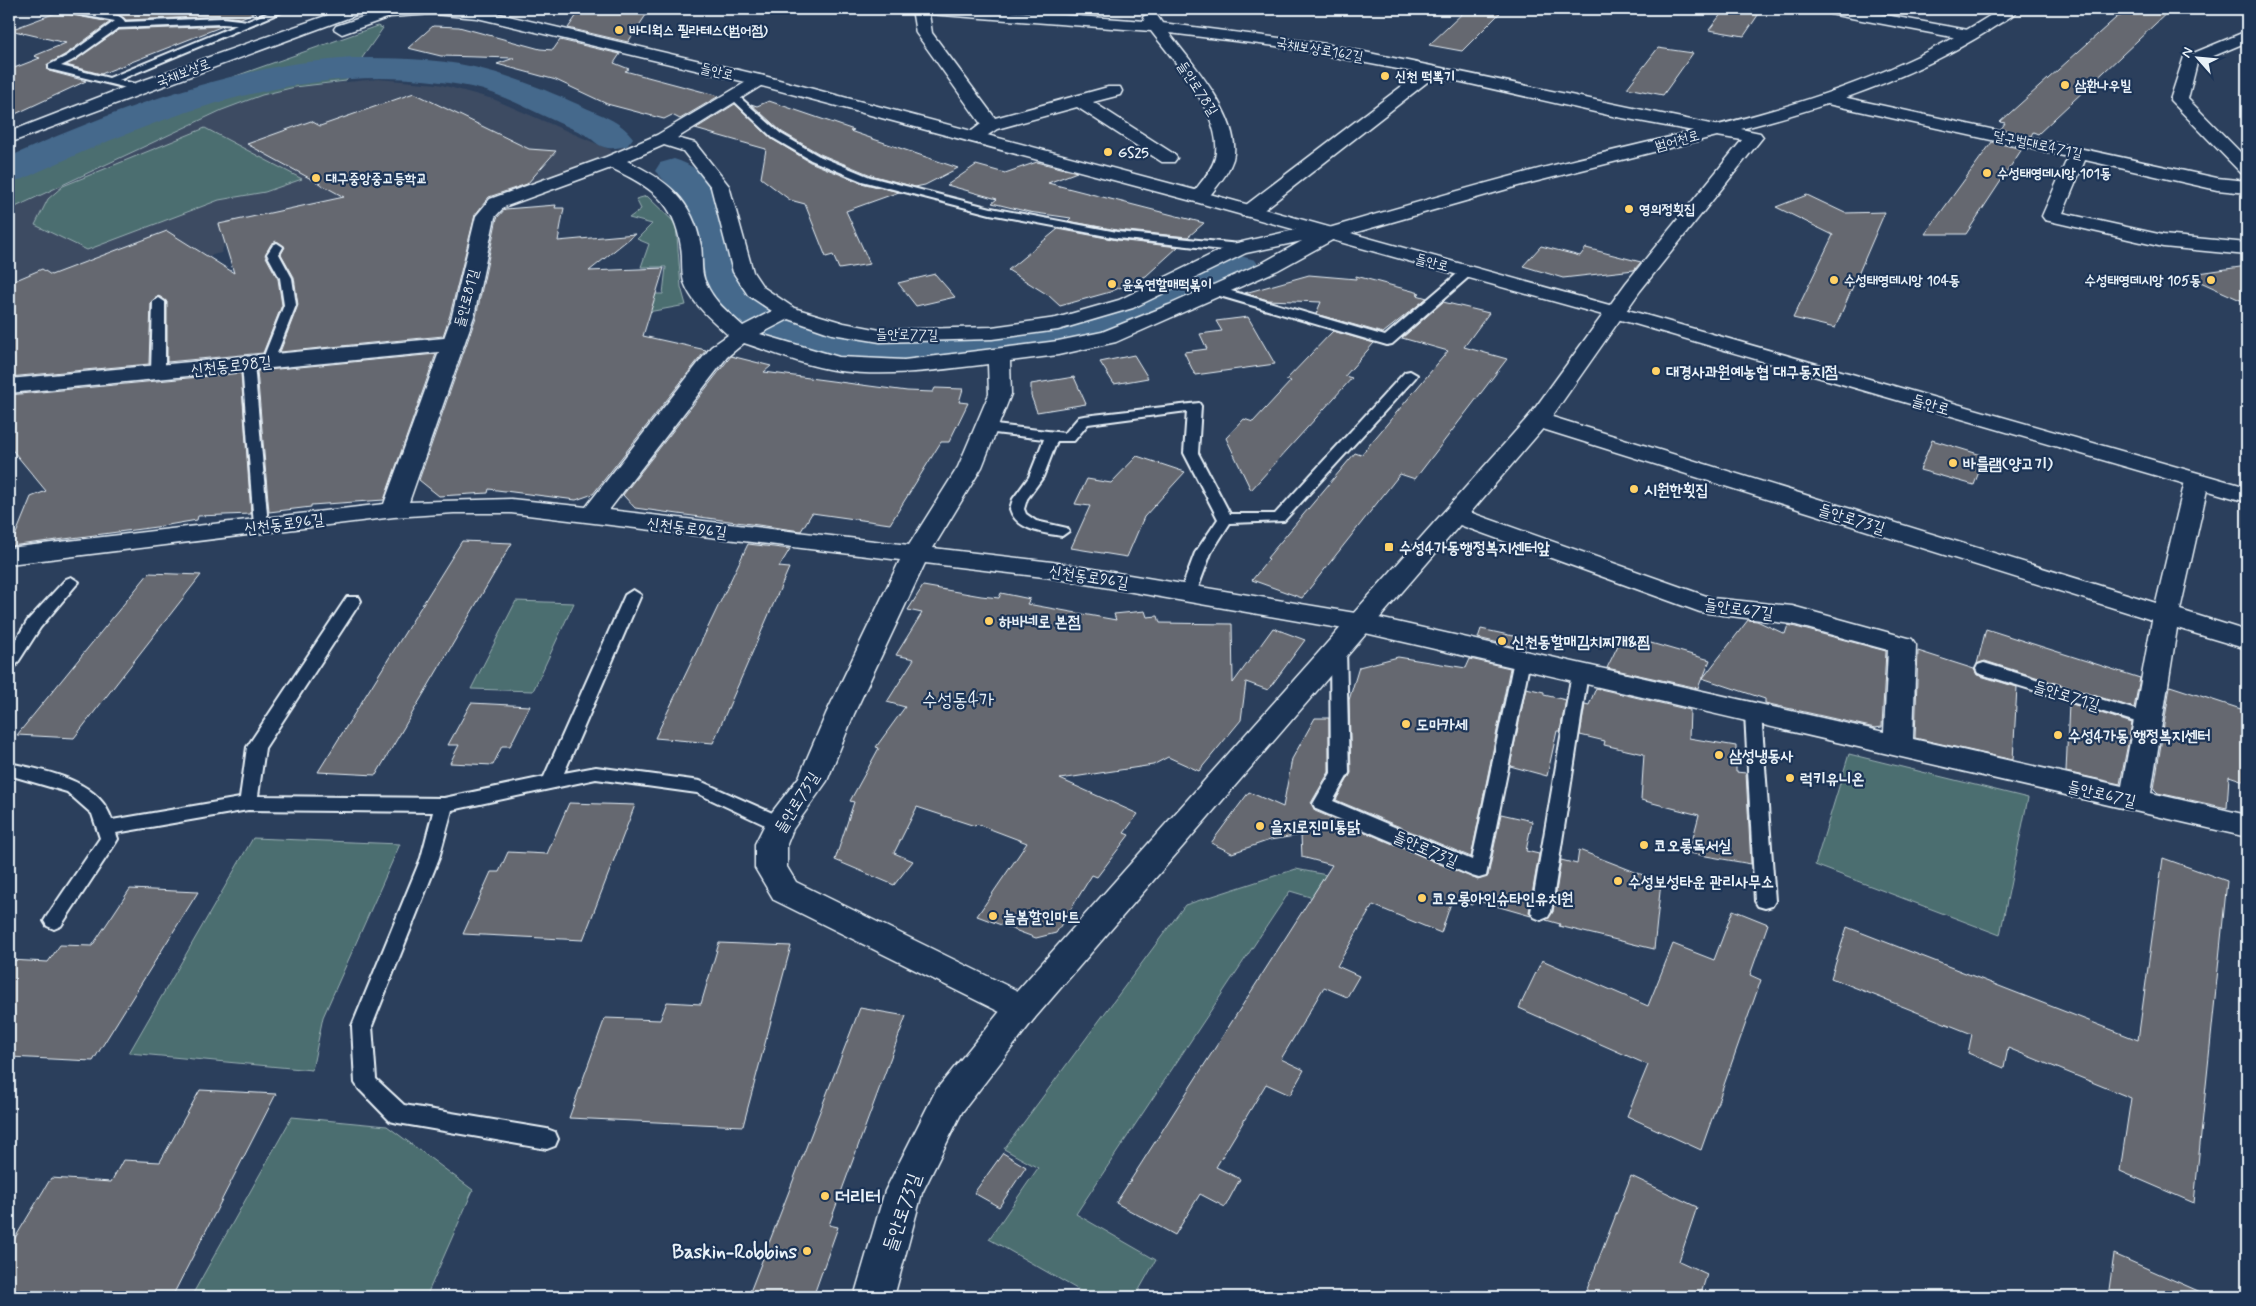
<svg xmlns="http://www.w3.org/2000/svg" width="2256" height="1306" font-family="Mynerve,'Poor Story',sans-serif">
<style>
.built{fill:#3c4b62}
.green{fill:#4b6e70;stroke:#9ab0b4}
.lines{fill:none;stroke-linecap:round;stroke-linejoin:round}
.river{fill:#45698c;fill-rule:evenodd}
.building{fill:#65686f;stroke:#e8f1f8}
.service-casing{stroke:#e8f1f8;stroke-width:4}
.minor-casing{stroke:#e8f1f8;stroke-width:3}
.tertiary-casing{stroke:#e8f1f8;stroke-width:3}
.secondary-casing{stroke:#e8f1f8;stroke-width:3}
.service{fill:#1d3557;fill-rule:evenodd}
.minor{fill:#1d3557;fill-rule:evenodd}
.tertiary{fill:#1d3557;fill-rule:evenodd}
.secondary{fill:#1d3557;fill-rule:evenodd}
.poi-dot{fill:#ffd166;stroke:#1d3557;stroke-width:2}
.labels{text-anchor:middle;stroke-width:4.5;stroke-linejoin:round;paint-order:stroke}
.far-poi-label{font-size:14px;font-weight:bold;fill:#e8f1f8;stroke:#1d3557;text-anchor:start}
.far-street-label{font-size:14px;fill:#e8f1f8;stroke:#1d3557}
.street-label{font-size:16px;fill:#e8f1f8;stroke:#1d3557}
.poi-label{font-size:16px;font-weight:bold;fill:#e8f1f8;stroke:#1d3557;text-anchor:start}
.quarter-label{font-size:19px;fill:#e8f1f8;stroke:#1d3557}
.near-poi-label{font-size:19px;font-weight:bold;fill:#e8f1f8;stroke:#1d3557;text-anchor:start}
.near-street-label{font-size:19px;fill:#e8f1f8;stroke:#1d3557}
</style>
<rect width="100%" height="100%" fill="#2b3f5c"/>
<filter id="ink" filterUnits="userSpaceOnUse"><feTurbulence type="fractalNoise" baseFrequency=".02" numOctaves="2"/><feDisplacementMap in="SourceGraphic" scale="10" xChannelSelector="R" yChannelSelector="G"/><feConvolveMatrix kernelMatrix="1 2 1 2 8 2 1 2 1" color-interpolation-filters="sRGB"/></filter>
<g filter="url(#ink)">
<!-- built -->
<polygon class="built" points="378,79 438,84 493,99 611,150 609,158 503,198 409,202 225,243 221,253 145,271 61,282 9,303 9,210 222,110 262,95 295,87"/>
<!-- green -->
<g class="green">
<polygon points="377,26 383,28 346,81 295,87 262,95 222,110 9,210 9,166 219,82"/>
<polygon points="205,128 302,179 265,192 219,200 87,250 35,225 48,199 63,186"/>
<polygon points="647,196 676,224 681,287 686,305 632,315 636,294 663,294 666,267 641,267 649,244 637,239 652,224 629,218 641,209 636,199"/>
<polygon points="516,601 574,603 533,691 471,689"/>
<polygon points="1849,754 2028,798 2000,935 1815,865"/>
<polygon points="253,838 400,844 323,1017 312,1070 129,1053"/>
<polygon points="1296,869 1357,881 1340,906 1290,891 1076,1214 1156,1260 1135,1297 1091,1297 989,1239 1038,1168 1004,1149 1185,905"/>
<polygon points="292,1117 387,1126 473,1190 426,1297 191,1297"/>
</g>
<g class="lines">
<!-- river -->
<g class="river">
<path d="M353 58C393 58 434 58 474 67 512 76 547 90 582 106 600 115 621 121 633 138L627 146C618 148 610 150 601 146 597 144 593 140 589 137 579 131 566 126 555 121 528 109 500 93 471 87 314 55 163 114 23 179L9 182V157C100 116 193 81 292 64 312 61 332 60 353 58Z"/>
<path d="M674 159C692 164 706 176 717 191L738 248 744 280 754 296 772 309 796 321 854 333 900 337 948 336 1069 322 1107 313 1225 260 1240 256 1255 260 1261 269 1255 278 1180 314 1137 332 1069 348 948 364 900 365 854 361 766 340 740 327 722 313 702 280 696 248 679 196 655 171 660 163Z"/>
</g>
</g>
<!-- building -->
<g class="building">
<polygon points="93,9 263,9 241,18 222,16 126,20 116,13"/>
<polygon points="616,9 650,9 628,42 568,28 579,12"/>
<polygon points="1467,9 1500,13 1462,51 1429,45"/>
<polygon points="1725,9 1762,9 1744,36 1709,30"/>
<polygon points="2142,9 2171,9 2038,134 2033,132 2031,136 2001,129 2005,123 2000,122 2117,17"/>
<polygon points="61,11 66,14 110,22 66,54 47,65 49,71 86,81 9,117 9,70 40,58 34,56 66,43 10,30"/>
<polygon points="223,26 101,74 66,65 119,30"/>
<polygon points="433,26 459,27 540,49 553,50 560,40 620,54 614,63 629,69 625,71 719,96 680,119 672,115 664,119 607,104 556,80 497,64 514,58 441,56 408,48"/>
<polygon points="1658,48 1693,53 1663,95 1627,88"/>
<polygon points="414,93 529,149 556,151 527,184 489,197 475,215 450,315 443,336 280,352 298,305 294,277 281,254 285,247 276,241 271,244 265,255 278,279 282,305 263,353 167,362 167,302 158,296 151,302 149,364 9,377 9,283 42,269 51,275 167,231 234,273 219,224 344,197 247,144 311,121 320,126"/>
<polygon points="769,101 854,130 850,131 958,168 925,185 915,187 871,175 820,154 782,132 751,104 757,106"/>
<polygon points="735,104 772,139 810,162 861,183 899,192 846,211 870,264 839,269 833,255 826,257 805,204 790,200 761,178 766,149 695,129"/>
<polygon points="1992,142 2022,149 1966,234 1925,234"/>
<polygon points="1037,162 1077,172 1048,183 1204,223 1188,237 1117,230 1068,221 1071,218 1029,212 992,203 997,199 947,185 976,165 1005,173"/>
<polygon points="1807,195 1845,213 1885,212 1835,328 1793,318 1833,235 1776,207"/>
<polygon points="556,205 555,208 564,208 558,241 635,234 589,271 664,268 643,336 706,350 593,494 576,500 489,489 488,493 439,496 419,480 476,317 497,218 505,209"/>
<polygon points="1058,229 1117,240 1178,247 1146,276 1110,292 1060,306 1048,295 1008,270"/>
<polygon points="1541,246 1580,256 1586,248 1641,262 1634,270 1563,278 1523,266"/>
<polygon points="2247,266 2247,303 2185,275"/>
<polygon points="935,274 955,297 916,306 898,283"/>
<polygon points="1309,275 1356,279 1356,276 1420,293 1417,295 1427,298 1383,333 1316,314 1321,302 1267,300 1245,293"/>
<polygon points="1443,302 1489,313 1464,347 1507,359 1415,479 1400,474 1302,598 1252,580 1269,559 1267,558 1355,453 1361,455 1448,351 1402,338"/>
<polygon points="1248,317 1275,364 1195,375 1184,352 1207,349 1200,334 1222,331 1216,321"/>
<polygon points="1333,331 1374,343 1345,376 1352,378 1251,490 1226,438 1244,419 1253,422 1291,381 1286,380"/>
<polygon points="436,354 384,500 311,505 311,507 269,512 257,371"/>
<polygon points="1134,355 1148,378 1114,384 1100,362"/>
<polygon points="731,356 771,366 764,372 907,391 933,392 935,388 963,389 959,402 968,403 949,442 941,442 890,524 812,513 801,531 635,508 623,495"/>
<polygon points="241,373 251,514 198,516 197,520 156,527 11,546 31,497 46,491 9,446 9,395"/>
<polygon points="1074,377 1086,404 1037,412 1031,396 1031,384"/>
<polygon points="1932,440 1985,456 1974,485 1920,470"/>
<polygon points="1137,456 1185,472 1144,517 1127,557 1071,548 1090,506 1075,504 1087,479 1111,483"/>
<polygon points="462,541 512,543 376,775 318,772"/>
<polygon points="748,544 790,549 779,567 789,568 713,743 655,738"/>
<polygon points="149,573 201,575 74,738 17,735"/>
<polygon points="923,586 981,596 999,598 1001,593 1030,599 1027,604 1116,620 1114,614 1145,611 1147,617 1158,616 1160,623 1232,624 1233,683 1273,628 1305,640 1268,690 1246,682 1241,720 1199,771 1168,757 1153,765 1060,779 1138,814 1124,833 1129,835 1097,877 1092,875 1056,933 1036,938 977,916 1027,843 977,824 975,826 917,807 894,853 913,861 894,885 835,860 854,802 850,801 879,748 876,747 905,707 887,702 914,659 896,655 922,613 908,610"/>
<polygon points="1748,620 1757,621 1785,634 1788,625 1792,626 1886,651 1882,727 1875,728 1765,703 1765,699 1702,678 1698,688 1607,668 1623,635 1710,660 1703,678"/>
<polygon points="1481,629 1527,639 1524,649 1478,638"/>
<polygon points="1986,629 2140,678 2134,708 1985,661 1977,664"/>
<polygon points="1918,651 1974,669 1977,675 2017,687 2013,760 1915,738"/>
<polygon points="1398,657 1466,668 1470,659 1510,668 1471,857 1336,800 1351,773 1349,700 1359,667"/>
<polygon points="2170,686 2247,711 2247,782 2229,776 2227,808 2158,793 2154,789"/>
<polygon points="1526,688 1544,692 1544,695 1566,700 1560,731 1557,731 1547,776 1510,766"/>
<polygon points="1596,688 1690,710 1689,738 1736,746 1736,772 1746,773 1751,864 1689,853 1699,815 1641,800 1644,754 1604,745 1605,741 1580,735 1585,704 1589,705"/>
<polygon points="471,703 530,706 510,746 502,746 493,765 450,763 459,745 448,745"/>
<polygon points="2069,703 2132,723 2120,784 2066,772"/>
<polygon points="1315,718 1329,718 1329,772 1311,803 1315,811 1478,880 1488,876 1501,814 1532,821 1526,851 1539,854 1529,912 1531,916 1475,900 1472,905 1452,900 1441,933 1373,905 1337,966 1359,976 1347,997 1324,987 1281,1059 1304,1070 1290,1095 1266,1084 1216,1167 1240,1179 1225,1207 1200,1194 1175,1235 1116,1203 1332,865 1302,857 1301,835 1270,840 1232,853 1211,843 1249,792 1283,807 1292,759"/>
<polygon points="569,803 635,805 583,940 463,934 491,872 499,872 508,852 547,854"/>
<polygon points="1579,850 1661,882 1654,949 1559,926 1560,924 1546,920 1553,912 1561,860 1577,864"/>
<polygon points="2163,858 2227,881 2194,1203 2120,1171 2131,1098 2008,1048 2004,1068 1968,1053 1972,1034 1831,978 1847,927 2138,1040"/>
<polygon points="130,889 198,892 93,1061 9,1057 9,960 48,962 60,945 92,946"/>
<polygon points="1733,910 1768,924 1750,975 1761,980 1701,1150 1627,1116 1648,1065 1519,1008 1542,960 1648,1006 1673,944 1714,960"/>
<polygon points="719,943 791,946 743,1126 569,1118 605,1018 660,1020 667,1002 701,1004"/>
<polygon points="860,1008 906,1016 829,1225 838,1227 813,1297 748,1297"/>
<polygon points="200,1090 276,1094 172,1297 9,1297 9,1248 51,1178 111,1182 123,1160 160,1162"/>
<polygon points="1003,1153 1026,1167 999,1207 974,1193"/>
<polygon points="1631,1176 1697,1207 1679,1261 1707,1274 1700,1297 1584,1297"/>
<polygon points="2114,1254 2212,1297 2108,1297"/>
</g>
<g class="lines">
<!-- service casing -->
<g class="service-casing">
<g id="service">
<path d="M62 9C74 9 121 10 125 22L222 18 248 21 277 9H289L119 80 143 86V90L139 91 49 69V65L67 56 115 21 66 12ZM222 24 237 25 109 78 61 66 73 60 118 28Z"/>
<polygon points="735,93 781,134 819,156 870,177 991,208 1117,232 1240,244 1246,248 1240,252 1117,238 990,214 862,181 811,160 773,138 731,98 730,96"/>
<polygon points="277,243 283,247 279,254 292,278 296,305 274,361 268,365 262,361 284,305 280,278 267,254 273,245"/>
<polygon points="1468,267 1472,268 1474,271 1472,274 1392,344 1387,345 1213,294 1211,291 1213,288 1221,288 1385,336 1464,268"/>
<polygon points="159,298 165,302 165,372 158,376 151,372 153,302"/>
<polygon points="248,359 254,363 268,526 261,531 254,526 242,363"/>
<path d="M1410 371 1417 375 1415 378 1284 521 1230 523 1211 553 1196 593 1188 598 1180 593 1195 553 1218 519 1184 453 1187 411 1088 424 1074 441H1057L1043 477 1027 499 1024 509 1026 514 1036 521 1067 528 1069 531 1062 536C1043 533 1016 530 1010 509L1013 499 1029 477 1044 439 986 432 979 428 986 424 1065 433 1079 417 1084 416 1199 403 1201 406 1198 453 1230 514H1275L1405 372Z"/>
<polygon points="71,577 79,582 76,585 40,628 15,667 9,668 9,651 28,620 66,579"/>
<path d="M633 590 641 595 564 773 596 767 700 781 786 819 789 824 786 829 780 831 774 829 697 793 596 779 452 810 439 858 372 1026 376 1079 404 1105 547 1129 555 1132 558 1139 555 1146 547 1149 398 1123 390 1121 359 1089 355 1083 352 1026 421 858 433 812 248 810 116 833 118 839 115 844 61 926 54 929 47 926 44 921 47 916 100 838 92 814 67 792 9 775V763C45 771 99 779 112 820L240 798 247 747 347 597H359L361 601 265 748 258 796 444 798 544 777 625 595Z"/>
<polygon points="1338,644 1344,645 1346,649 1349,773 1333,801 1472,860 1514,660 1516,656 1528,656 1530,660 1486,876 1479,878 1472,876 1316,809 1313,804 1331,773 1330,649 1332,645"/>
<polygon points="1984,663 2155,716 2158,720 2155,724 2149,726 1978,673 1976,669 1978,665"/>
<polygon points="1580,667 1586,669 1588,673 1551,912 1548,917 1541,920 1534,917 1531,912 1572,673 1574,669"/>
<polygon points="1753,707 1759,709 1761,713 1775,901 1772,906 1765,908 1758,906 1755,901 1745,713 1747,709"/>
</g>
</g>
<!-- minor casing -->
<g class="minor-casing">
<g id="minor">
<path d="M912 9H981L1145 21 1143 17 1151 12 1156 14 1162 23 1326 44 1715 125 1721 126 1724 130 1721 134 1715 135 1617 117 1435 76 1256 216H1242L1239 212 1242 208 1419 73 1276 46 1169 33C1191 62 1243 120 1233 159 1228 175 1215 188 1206 201H1192L1190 197C1198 185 1211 173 1215 158 1225 118 1174 61 1151 31L929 14 932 33 995 118 1108 87H1120L1122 91 1120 95 1093 102 1174 154 1177 158 1174 162H1162L1077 107 997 129 979 141H967L964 137 981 124 916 33Z"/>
<polygon points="1822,9 1853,9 1968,30 1976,35 1968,40 1830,14"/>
<polygon points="2247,31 2247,42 2197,63 2188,99 2247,159 2247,174 2241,173 2170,100 2184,57"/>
<path d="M758 75 764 76 766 80 764 84 677 138 695 143 729 186 753 272 763 287 794 308 844 323 880 330 992 327 1056 318 1119 300 1233 244 1299 229 1336 230 1339 234 1336 238 1278 270 1116 342 1058 355 1010 361 1011 394 982 467 933 548 1052 562 1361 614 1884 732 1888 650 1792 624 1700 612 1446 520 1443 515 1446 510 1455 507 1712 598 1792 606 1912 639 1916 645 1913 739 2122 786 2152 620 1530 425 1526 420 1530 415 1538 413 1546 415 2156 603 2185 481 2188 476 2197 474 2206 476 2209 481 2180 610 2247 631V649L2177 628 2151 793 2247 815V837L1361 632 1052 578 925 563 854 714 827 781 793 829 787 844V867L796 882 1034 999 1039 1009 1034 1019 1022 1023 774 900 755 868V844L769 816 799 777 826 714 900 560 511 513H454L394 517 9 564V548L384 504 439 352 9 393V379L444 338 452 316 476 216 490 199 606 157 657 135ZM664 145 683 151 711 187 733 272 748 295 772 311 743 326C728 312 714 302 706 283 700 273 703 257 701 246 693 200 667 180 627 161ZM611 168C649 186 675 201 681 247 683 258 681 271 684 282 692 304 711 319 728 335L711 347 586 507 511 499 409 502 474 316 495 217 504 207ZM1302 241 1264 262 1169 305 1102 332 1058 341 904 360 839 357 760 334 789 319 832 334 880 342 992 339 1058 330 1133 308 1246 253ZM744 343C775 353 807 367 840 371 889 377 939 370 988 364L989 394 958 467 909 545 609 510 727 357Z"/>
<polygon points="1829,94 2217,178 2247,181 2247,193 2217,190 2085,160 2063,213 2163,235 2247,243 2247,255 2163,247 2045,220 2042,216 2068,157 1823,103 1821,99 1823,95"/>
</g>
</g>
<!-- tertiary casing -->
<g class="tertiary-casing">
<path id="tertiary" d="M2001 9H2019C2012 18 1997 24 1988 31 1913 78 1826 107 1741 129L1760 133 1763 137 1640 291 1546 425 1034 1019 962 1112 922 1193 894 1297H854L885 1191 936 1090 1010 999 1530 415 1626 283 1742 140 1717 136 1518 186 1329 240 1322 238 1319 234 1322 230C1404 206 1486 182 1570 161 1683 133 1798 111 1905 62 1939 47 1970 28 2001 9Z"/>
</g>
<!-- secondary casing -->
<g class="secondary-casing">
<g id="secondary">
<polygon points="345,9 367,9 364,12 9,143 9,132 133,84"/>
<polygon points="387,9 478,9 764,76 1206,193 1649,316 2247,487 2247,502 1635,324 1192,201 754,84 477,18 433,14 390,17 342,34 334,29 336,26"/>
</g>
</g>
<!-- service -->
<use href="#service" class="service"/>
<!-- minor -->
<use href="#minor" class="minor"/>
<!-- tertiary -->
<use href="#tertiary" class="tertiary"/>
<!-- secondary -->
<use href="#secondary" class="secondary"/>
</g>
</g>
<!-- markers -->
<g class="poi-dot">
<circle cx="619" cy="30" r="5"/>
<circle cx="1385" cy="76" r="5"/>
<circle cx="2065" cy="85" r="5"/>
<circle cx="1108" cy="152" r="5"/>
<circle cx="1987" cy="173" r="5"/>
<circle cx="316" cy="178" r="5"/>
<circle cx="1629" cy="209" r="5"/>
<circle cx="1834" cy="280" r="5"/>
<circle cx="2211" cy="280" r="5"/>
<circle cx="1112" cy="284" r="5"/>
<circle cx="1656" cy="371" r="5"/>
<circle cx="1953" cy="463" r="5"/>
<circle cx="1634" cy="489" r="5"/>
<rect x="1384" y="542" width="10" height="10" rx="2.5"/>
<circle cx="989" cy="621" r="5"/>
<circle cx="1502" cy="641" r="5"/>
<circle cx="1406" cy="724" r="5"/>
<circle cx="2058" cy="735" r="5"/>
<circle cx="1719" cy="755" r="5"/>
<circle cx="1790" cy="778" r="5"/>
<circle cx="1260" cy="826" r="5"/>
<circle cx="1644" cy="845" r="5"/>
<circle cx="1618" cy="881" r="5"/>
<circle cx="1422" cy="898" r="5"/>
<circle cx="993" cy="916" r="5"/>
<circle cx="825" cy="1196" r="5"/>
<circle cx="807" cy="1251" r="5"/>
</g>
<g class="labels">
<!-- far-poi labels -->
<g class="far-poi-label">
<text x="629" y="35">바디웍스 필라테스(범어점)</text>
<text x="1395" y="81">신천 떡뽁기</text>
<text x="2075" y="90">삼환나우빌</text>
<text x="1118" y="157">GS25</text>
<text x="1997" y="178">수성태영데시앙 101동</text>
<text x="326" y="183">대구중앙중고등학교</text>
<text x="1639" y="214">영의정횟집</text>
<text x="1844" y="285">수성태영데시앙 104동</text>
<text x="2201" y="285" text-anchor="end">수성태영데시앙 105동</text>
<text x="1122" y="289">윤옥연할매떡볶이</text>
</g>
<!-- far-street labels -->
<g class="far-street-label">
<text transform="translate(1320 49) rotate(10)" y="5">국채보상로162길</text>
<text transform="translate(717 71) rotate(14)" y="5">들안로</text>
<text transform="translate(183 72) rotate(-20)" y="5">국채보상로</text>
<text transform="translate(1198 88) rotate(57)" y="5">들안로78길</text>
<text transform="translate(1677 140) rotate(-15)" y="5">범어천로</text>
<text transform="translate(2038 144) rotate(12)" y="5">달구벌대로471길</text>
<text transform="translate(1432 262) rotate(15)" y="5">들안로</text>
<text transform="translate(466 298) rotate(-75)" y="5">들안로81길</text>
<text transform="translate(907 334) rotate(1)" y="5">들안로77길</text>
</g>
<!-- street labels -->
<g class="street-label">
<text transform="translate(231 365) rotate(-6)" y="6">신천동로98길</text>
<text transform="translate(1931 404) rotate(16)" y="6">들안로</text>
<text transform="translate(1852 518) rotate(17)" y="6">들안로73길</text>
<text transform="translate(284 523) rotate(-7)" y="6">신천동로96길</text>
<text transform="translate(687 527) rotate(7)" y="6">신천동로96길</text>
<text transform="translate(1089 576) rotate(9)" y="6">신천동로96길</text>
<text transform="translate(1739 608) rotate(8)" y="6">들안로67길</text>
<text transform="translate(2067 695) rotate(17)" y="6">들안로71길</text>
<text transform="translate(2102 793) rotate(13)" y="6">들안로67길</text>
<text transform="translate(796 802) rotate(-58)" y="6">들안로73길</text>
<text transform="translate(1426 848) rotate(23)" y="6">들안로73길</text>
</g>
<!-- poi labels -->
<g class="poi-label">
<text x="1666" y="377">대경사과원예농협 대구동지점</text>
<text x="1963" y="469">바를램(양고기)</text>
<text x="1644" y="495">시원한횟집</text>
<text x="1399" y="553">수성4가동행정복지센터앞</text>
<text x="999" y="627">하바네로 본점</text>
<text x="1512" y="647">신천동할매김치찌개&amp;찜</text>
<text x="1416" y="730">도마카세</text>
<text x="2068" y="741">수성4가동 행정복지센터</text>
<text x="1729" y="761">삼성냉동사</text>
<text x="1800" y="784">럭키유니온</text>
<text x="1270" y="832">을지로진미통닭</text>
<text x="1654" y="851">코오롱독서실</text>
<text x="1628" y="887">수성보성타운 관리사무소</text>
<text x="1432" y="904">코오롱아인슈타인유치원</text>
<text x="1003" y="922">늘봄할인마트</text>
</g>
<!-- quarter labels -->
<g class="quarter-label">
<text x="958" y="706">수성동4가</text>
</g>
<!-- near-poi labels -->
<g class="near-poi-label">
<text x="835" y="1203">더리터</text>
<text x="797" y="1258" text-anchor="end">Baskin-Robbins</text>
</g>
<!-- near-street labels -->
<g class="near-street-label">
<text transform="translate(901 1212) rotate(-71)" y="7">들안로73길</text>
</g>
</g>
<!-- margin -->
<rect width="2256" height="1306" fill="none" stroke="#1d3557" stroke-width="30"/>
<rect x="15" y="15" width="2226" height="1276" fill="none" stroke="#e8f1f8" stroke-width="2" filter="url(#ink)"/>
<!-- north arrow -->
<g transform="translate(2198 58) rotate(297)" stroke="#1d3557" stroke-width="4" paint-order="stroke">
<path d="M0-4L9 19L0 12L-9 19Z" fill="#e8f1f8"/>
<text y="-8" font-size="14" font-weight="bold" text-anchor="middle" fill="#e8f1f8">N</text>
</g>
</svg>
